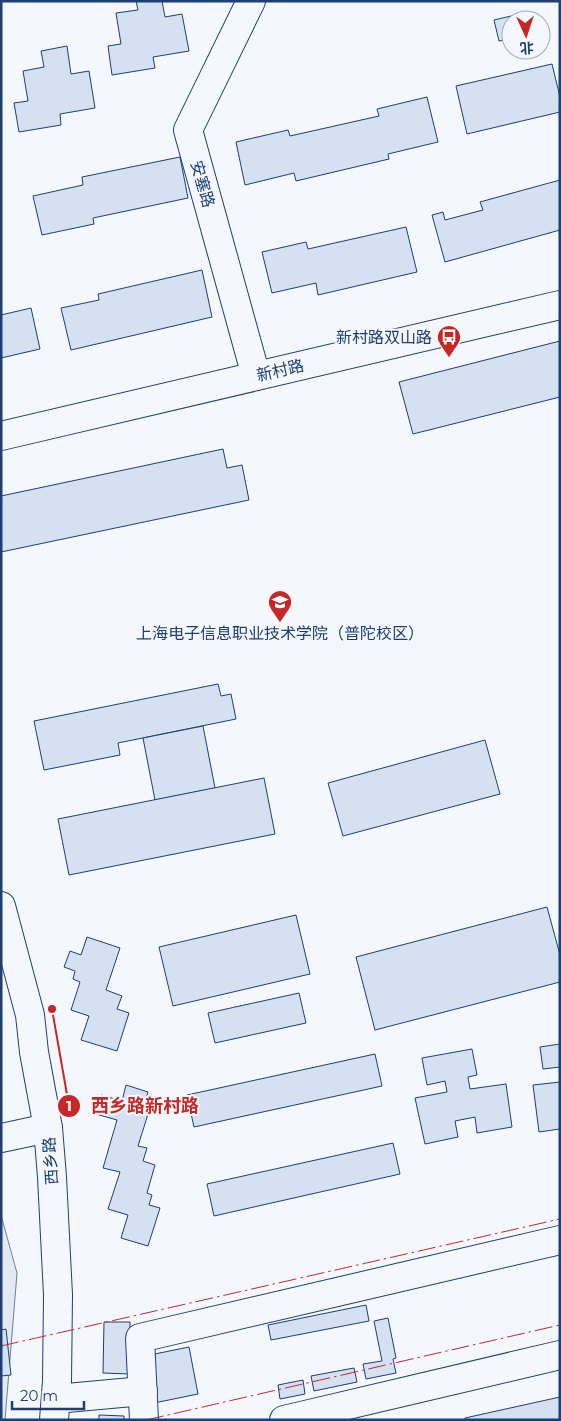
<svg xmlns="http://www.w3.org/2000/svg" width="561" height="1421" font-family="Montserrat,'Noto Sans SC',sans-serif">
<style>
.green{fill:#e3e9f0;stroke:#687fa3}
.building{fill:#d5e0f0;stroke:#1d3f73}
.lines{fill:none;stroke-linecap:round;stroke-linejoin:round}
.minor-casing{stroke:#1d3f73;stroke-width:30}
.major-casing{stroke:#1d3f73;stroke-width:30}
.minor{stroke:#f4f7fb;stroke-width:28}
.major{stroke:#f4f7fb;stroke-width:28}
.power{stroke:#c62828;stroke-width:1;stroke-dasharray:18 4 2.5 4;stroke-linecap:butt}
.labels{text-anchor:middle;stroke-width:4;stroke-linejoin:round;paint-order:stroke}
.street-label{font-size:16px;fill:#1d3f73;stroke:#f4f7fb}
.poi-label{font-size:16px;fill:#1d3f73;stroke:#f4f7fb;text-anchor:end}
.leader{fill:none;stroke:#c62828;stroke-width:2}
.callout-dot{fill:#c62828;stroke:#f4f7fb;stroke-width:2}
.mark-label{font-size:15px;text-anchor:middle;font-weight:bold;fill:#fff}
.callout-label{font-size:18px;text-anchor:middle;font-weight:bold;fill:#c62828;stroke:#f4f7fb;stroke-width:4;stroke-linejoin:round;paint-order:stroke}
</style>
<rect width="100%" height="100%" fill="#f4f7fb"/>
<!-- green -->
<polygon class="green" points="1,1215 17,1273 5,1420 1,1420"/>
<!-- building -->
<g class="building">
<polygon points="136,1 162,1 165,17 182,14 189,51 153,57 155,68 112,75 108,46 121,44 116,13 138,10"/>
<polygon points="528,12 530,20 511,20 511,39 499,41 494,20"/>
<polygon points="67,46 71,74 89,71 95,108 60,114 61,125 19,132 14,103 28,101 23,71 44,67 41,51"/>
<polygon points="552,64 560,97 560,112 467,134 456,86"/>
<polygon points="427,97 438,142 388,154 389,159 296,181 294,173 245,185 236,142 288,130 290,136 379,116 377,109"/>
<polygon points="180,157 188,198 93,218 94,224 42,235 33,196 83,185 82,177"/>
<polygon points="560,180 560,230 445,262 432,215 443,212 445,220 483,210 480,202"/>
<polygon points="406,227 417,272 318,295 316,283 272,293 262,252 306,242 308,249"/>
<polygon points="202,270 212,317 71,350 61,308 99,300 98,294"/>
<polygon points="31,308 40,349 1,358 1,315"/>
<polygon points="560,341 560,397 413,434 399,382"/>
<polygon points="223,449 227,468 242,465 249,500 1,552 1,496"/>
<polygon points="218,684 221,696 231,694 236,719 118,743 120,755 44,770 34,721"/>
<polygon points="203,726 215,788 155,800 143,738"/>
<polygon points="485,740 500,794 343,836 328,783"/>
<polygon points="264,778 275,834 69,875 58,819"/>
<polygon points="547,907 560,955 560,982 375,1030 356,957"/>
<polygon points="296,915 310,974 173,1006 159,947"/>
<polygon points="87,937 120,948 106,990 122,996 117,1009 129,1013 117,1051 81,1040 89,1016 71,1010 80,982 73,979 75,971 64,967 70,951 81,955"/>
<polygon points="299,993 306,1023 215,1043 208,1013"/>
<polygon points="560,1044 560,1067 543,1069 540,1047"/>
<polygon points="472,1049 477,1075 468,1077 470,1089 506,1084 512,1127 477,1133 475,1117 455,1121 458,1137 425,1144 415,1098 447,1092 445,1081 427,1085 422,1058"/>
<polygon points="375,1054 382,1086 194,1127 187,1095"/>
<polygon points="560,1082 560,1129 539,1132 533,1085"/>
<polygon points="126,1085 148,1092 142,1112 148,1114 138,1146 147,1148 143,1161 155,1165 147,1193 152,1195 149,1205 160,1208 148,1246 121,1238 128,1215 108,1209 120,1172 103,1168 117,1120 96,1114 101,1095 122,1101"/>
<polygon points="393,1143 400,1174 214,1216 207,1184"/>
<polygon points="366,1305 369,1321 271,1340 268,1325"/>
<polygon points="388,1318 396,1358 393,1359 396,1373 366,1379 363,1364 382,1361 374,1321"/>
<polygon points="104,1322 130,1322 130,1374 103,1373"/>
<polygon points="6,1329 11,1375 1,1376 1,1330"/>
<polygon points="189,1347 198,1394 154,1403 145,1356"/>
<polygon points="354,1368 357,1382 314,1391 311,1376"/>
<polygon points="303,1380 305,1394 280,1399 278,1385"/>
<polygon points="560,1397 560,1420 465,1420 465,1418"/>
<polygon points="99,1415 124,1416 124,1420 99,1420"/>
</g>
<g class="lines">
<!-- minor casing -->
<g class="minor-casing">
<g id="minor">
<polyline points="251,1 188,130 256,376"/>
<polyline points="1,906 30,1015 34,1052 48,1128 52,1177 58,1295 57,1381 54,1420"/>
<polyline points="1,1138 48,1128"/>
<polyline points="56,1399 143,1391"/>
<polyline points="144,1420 140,1338 560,1240"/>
<polyline points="284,1420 560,1355"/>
</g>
</g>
<!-- major casing -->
<g class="major-casing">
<polyline id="major" points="1,436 560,305"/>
</g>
<!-- minor -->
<use href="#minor" class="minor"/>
<!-- major -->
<use href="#major" class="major"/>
<!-- power -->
<g class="power">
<polyline points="1,1346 560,1219"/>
<polyline points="146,1420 560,1325"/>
</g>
</g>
<!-- icons -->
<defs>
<g id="bus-pin" transform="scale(1.25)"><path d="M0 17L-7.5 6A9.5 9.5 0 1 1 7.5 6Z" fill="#c62828" stroke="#f4f7fb"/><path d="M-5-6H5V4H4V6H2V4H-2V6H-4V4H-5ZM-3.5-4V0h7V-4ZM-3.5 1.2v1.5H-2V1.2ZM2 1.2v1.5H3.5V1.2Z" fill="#fff"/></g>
<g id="university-pin" transform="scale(1.25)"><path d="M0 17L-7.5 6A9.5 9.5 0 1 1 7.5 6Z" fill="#c62828" stroke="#f4f7fb"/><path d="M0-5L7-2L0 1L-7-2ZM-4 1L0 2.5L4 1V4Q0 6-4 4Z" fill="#fff"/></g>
</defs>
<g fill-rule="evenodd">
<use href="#bus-pin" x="449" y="337"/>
<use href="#university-pin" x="280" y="602"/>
</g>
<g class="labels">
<!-- street labels -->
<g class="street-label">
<text transform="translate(203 184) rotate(74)" y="6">安塞路</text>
<text transform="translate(280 370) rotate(-13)" y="6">新村路</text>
<text transform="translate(50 1161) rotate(-94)" y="6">西乡路</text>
</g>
<!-- poi labels -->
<g class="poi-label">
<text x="432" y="343">新村路双山路</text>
<text x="280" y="639" text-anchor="middle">上海电子信息职业技术学院（普陀校区）</text>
</g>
</g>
<!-- callouts -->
<path class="leader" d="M52 1009L69 1106"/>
<g class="callout-dot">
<circle cx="52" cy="1009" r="5"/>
<circle cx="69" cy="1106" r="12"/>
</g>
<g class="mark-label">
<text x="69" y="1111">1</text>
</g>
<g class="callout-label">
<text x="145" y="1112">西乡路新村路</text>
</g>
<!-- border -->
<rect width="561" height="1421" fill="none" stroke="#1d3f73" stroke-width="5"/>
<!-- north arrow -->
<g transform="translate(526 35) rotate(177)"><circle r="24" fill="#f4f7fb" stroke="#9eadc5"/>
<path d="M0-4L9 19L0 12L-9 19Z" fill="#c62828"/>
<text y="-8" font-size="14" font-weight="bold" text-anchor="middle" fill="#1d3f73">北</text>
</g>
<!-- scale -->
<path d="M12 1401v8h72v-8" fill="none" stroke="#1d3f73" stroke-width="2.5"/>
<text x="20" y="1401" font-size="15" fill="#1d3f73" stroke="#f4f7fb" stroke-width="4" paint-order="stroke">20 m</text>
</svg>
